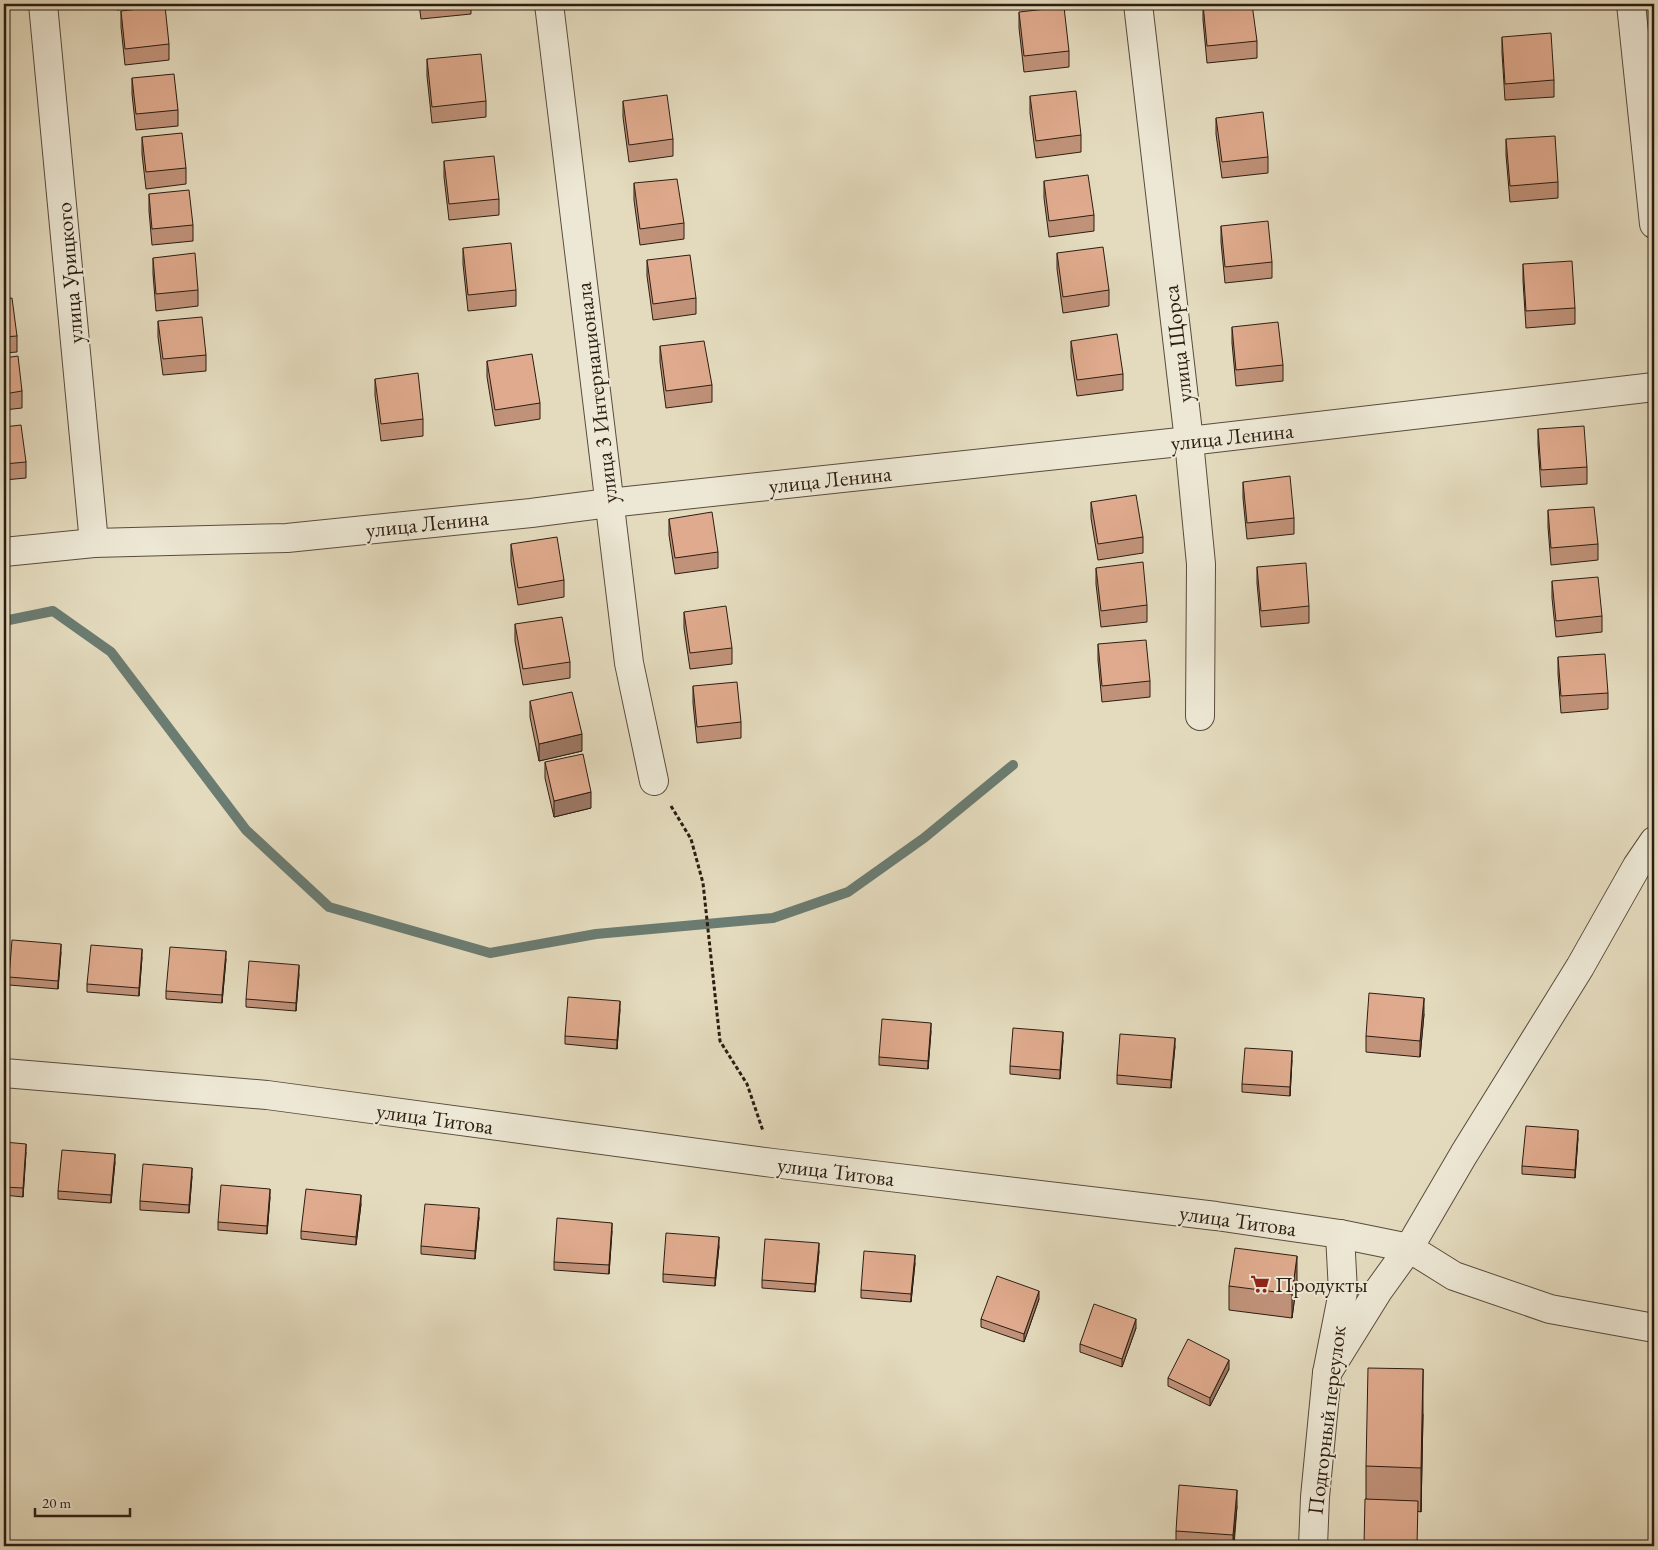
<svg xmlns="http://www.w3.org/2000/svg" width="1658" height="1550" font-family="'EB Garamond',serif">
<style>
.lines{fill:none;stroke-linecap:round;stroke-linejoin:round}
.stream{stroke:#6b7c72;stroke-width:10}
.minor-casing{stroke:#5a4c3d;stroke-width:30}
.path{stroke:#2c1d12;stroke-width:3;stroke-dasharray:4 2.5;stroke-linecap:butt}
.minor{stroke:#ede8d5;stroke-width:28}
.wall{fill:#c09279;stroke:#2c1d12}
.shaded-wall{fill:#9c7763;stroke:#2c1d12}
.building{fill:#dfaa8d;stroke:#2c1d12}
.labels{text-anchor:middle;stroke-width:4;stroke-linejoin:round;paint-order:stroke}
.street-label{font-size:22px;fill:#2c1d12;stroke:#ede8d5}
.poi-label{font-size:22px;fill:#2c1d12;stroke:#ede8d5;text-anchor:start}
</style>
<rect width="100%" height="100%" fill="#e4dbbe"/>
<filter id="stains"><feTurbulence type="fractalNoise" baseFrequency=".004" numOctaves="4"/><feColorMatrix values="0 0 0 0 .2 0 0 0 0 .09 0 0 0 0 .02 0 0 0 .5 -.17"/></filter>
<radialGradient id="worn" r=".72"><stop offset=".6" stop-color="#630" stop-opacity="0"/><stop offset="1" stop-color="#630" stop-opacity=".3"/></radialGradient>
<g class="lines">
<!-- stream -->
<polyline class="stream" points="4,621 53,611 111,652 246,830 329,907 490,953 596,934 773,918 848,892 924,838 1013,765"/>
<!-- minor casing -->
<g class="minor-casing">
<g id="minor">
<polyline points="43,4 94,543"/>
<polyline points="549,4 629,663 654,781"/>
<polyline points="1138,4 1189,441 1201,564 1200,716"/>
<polyline points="1631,4 1654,224"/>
<polyline points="4,552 94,543 287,538 531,513 609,503 1189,441 1654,387"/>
<polyline points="4,1073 267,1095 773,1163 1216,1216 1340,1234 1409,1248 1454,1276 1550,1309 1654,1328"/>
<polyline points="1327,1373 1378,1291 1409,1248 1464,1154 1580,967 1637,866 1654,841"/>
<polyline points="1313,1546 1315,1497 1327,1373 1343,1292 1340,1234"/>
</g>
</g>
<!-- path -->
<polyline class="path" points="671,806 691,839 703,883 720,1041 747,1084 763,1131"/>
<!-- minor -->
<use href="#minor" class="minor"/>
</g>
<!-- wall -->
<g class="wall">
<polygon points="116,4 164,4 164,6 117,10"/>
<polygon points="419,4 471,4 471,14 421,19"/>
<polygon points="1203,4 1257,41 1257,58 1207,63 1203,20"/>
<polygon points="121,11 169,44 169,60 125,65 121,27"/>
<polygon points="1019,12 1069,51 1069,67 1024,72 1019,28"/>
<polygon points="1502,37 1554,80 1554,97 1505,100 1502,53"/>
<polygon points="427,59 486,101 486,117 432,123 427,76"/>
<polygon points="132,78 178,110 178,126 136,130 132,94"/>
<polygon points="1030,96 1081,135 1081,152 1036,158 1030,113"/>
<polygon points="623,101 673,139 673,156 629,162 623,117"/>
<polygon points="1216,118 1268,157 1268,173 1222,178 1216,134"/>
<polygon points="142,137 186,168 186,184 146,189 142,154"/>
<polygon points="1506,139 1558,182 1558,198 1510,202 1506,155"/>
<polygon points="444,161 499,199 499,215 449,220 444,177"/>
<polygon points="1044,181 1094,215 1094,231 1049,237 1044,198"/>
<polygon points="634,183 684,223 684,239 640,245 634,200"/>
<polygon points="149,194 193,225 193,241 152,245 149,211"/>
<polygon points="1221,226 1272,262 1272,278 1225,283 1221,242"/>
<polygon points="4,243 9,280 9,296 4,297"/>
<polygon points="463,248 516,290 516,306 468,311 463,264"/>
<polygon points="1057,253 1109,290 1109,306 1063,313 1057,269"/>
<polygon points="153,258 198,290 198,306 156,311 153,274"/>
<polygon points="647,260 696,298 696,314 653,320 647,276"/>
<polygon points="1523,264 1575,308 1575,324 1526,328 1523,281"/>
<polygon points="4,299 17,336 17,352 4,353"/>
<polygon points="158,321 206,355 206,371 163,375 158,337"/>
<polygon points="1232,327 1283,365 1283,381 1236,386 1232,343"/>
<polygon points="1071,341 1123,374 1123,390 1077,396 1071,357"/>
<polygon points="660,346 712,385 712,402 666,408 660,362"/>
<polygon points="4,358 22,391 22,408 4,410"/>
<polygon points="487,361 540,403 540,419 495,426 487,377"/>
<polygon points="375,379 423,419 423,436 381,441 375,395"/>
<polygon points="4,427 26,462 26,478 4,480"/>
<polygon points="1538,429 1587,467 1587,484 1541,487 1538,445"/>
<polygon points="1243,482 1294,518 1294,534 1247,539 1243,498"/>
<polygon points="1091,502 1143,537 1143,553 1098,560 1091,518"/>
<polygon points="1548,510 1598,544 1598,560 1551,565 1548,527"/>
<polygon points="669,519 718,552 718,568 675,574 669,535"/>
<polygon points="511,544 564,580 564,597 518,605 511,561"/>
<polygon points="1257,567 1309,606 1309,623 1261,627 1257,583"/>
<polygon points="1096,568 1147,605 1147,622 1101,627 1096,584"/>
<polygon points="1552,581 1602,616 1602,632 1556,637 1552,598"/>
<polygon points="684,612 732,648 732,664 690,669 684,628"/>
<polygon points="515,624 570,662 570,678 523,685 515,641"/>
<polygon points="1098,644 1150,681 1150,697 1102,702 1098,660"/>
<polygon points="1558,657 1608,693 1608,709 1561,713 1558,674"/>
<polygon points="693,686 741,722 741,738 697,743 693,703"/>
<polygon points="530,701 582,751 539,761 530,717"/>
<polygon points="545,762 591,808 554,817 545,778"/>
<polygon points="61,952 58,989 9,985 9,977"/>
<polygon points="142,957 139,996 87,992 87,984"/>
<polygon points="226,959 222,1003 166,999 166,991"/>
<polygon points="299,974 296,1011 246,1007 246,999"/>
<polygon points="620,1009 617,1049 565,1044 565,1036"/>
<polygon points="1424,1014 1420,1057 1366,1052 1366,1036"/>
<polygon points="931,1031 928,1069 879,1065 879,1057"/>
<polygon points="1063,1040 1060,1079 1010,1074 1010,1066"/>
<polygon points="1175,1046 1171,1088 1117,1084 1117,1075"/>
<polygon points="1292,1060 1290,1096 1242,1092 1242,1084"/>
<polygon points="1578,1138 1575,1178 1522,1174 1522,1166"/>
<polygon points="4,1142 26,1152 23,1197 4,1195"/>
<polygon points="115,1162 111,1203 58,1199 58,1191"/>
<polygon points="192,1176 189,1213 140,1210 140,1201"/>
<polygon points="270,1197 267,1234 218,1230 218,1222"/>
<polygon points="361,1204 356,1245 301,1239 301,1231"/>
<polygon points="479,1217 475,1259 421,1254 421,1246"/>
<polygon points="612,1231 609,1274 554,1270 554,1262"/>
<polygon points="719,1246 715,1286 663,1282 663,1274"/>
<polygon points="819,1251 815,1292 762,1288 762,1280"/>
<polygon points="915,1263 911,1302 861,1298 861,1290"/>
<polygon points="1297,1280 1292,1318 1229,1310 1229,1286"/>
<polygon points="1039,1299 1024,1342 981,1327 981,1319"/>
<polygon points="1136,1328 1122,1367 1080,1352 1080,1344"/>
<polygon points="1229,1369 1210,1406 1168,1386 1168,1378"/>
<polygon points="1423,1414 1421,1512 1366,1499 1366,1466"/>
<polygon points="1237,1506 1234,1546 1176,1546 1176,1531"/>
</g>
<!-- shaded-wall -->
<g class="shaded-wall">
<polygon points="582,734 582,751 539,761 539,744"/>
<polygon points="591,792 591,808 554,817 554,801"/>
<polygon points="61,944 61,952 58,989 58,981"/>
<polygon points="142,949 142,957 139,996 139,988"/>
<polygon points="226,951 226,959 222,1003 222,995"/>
<polygon points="299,965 299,974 296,1011 296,1003"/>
<polygon points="1424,998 1424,1014 1420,1057 1420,1041"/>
<polygon points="620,1001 620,1009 617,1049 617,1040"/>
<polygon points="931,1023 931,1031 928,1069 928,1061"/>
<polygon points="1063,1032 1063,1040 1060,1079 1060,1070"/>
<polygon points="1175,1038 1175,1046 1171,1088 1171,1080"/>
<polygon points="1292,1051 1292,1060 1290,1096 1290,1087"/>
<polygon points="1578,1130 1578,1138 1575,1178 1575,1170"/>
<polygon points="26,1144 26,1152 23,1197 23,1188"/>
<polygon points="115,1154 115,1162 111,1203 111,1195"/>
<polygon points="192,1168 192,1176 189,1213 189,1205"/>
<polygon points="270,1189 270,1197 267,1234 267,1226"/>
<polygon points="361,1195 361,1204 356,1245 356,1237"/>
<polygon points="479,1208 479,1217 475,1259 475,1251"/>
<polygon points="612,1223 612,1231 609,1274 609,1265"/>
<polygon points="719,1237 719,1246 715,1286 715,1278"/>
<polygon points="819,1243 819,1251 815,1292 815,1284"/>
<polygon points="915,1255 915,1263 911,1302 911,1294"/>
<polygon points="1297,1256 1297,1280 1292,1318 1292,1294"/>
<polygon points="1039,1291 1039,1299 1024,1342 1024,1334"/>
<polygon points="1136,1319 1136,1328 1122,1367 1122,1359"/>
<polygon points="1229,1360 1229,1369 1210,1406 1210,1398"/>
<polygon points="1423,1369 1423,1414 1421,1512 1421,1468"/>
<polygon points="1237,1490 1237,1506 1233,1546 1233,1535"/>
</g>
<!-- building -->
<g class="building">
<polygon points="1203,4 1252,4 1257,41 1207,46"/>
<polygon points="165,6 169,44 125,49 121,11"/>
<polygon points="1064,7 1069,51 1024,56 1019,12"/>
<polygon points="1551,33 1554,80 1505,84 1502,37"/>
<polygon points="481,54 486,101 432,107 427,59"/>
<polygon points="174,74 178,110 136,114 132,78"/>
<polygon points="1076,91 1081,135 1036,141 1030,96"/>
<polygon points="667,95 673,139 629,145 623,101"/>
<polygon points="1263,112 1268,157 1222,162 1216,118"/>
<polygon points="182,133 186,168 146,172 142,137"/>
<polygon points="1555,136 1558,182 1510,186 1506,139"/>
<polygon points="494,156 499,199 449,204 444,161"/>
<polygon points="1088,175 1094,215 1049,221 1044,181"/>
<polygon points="677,179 684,223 640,229 634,183"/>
<polygon points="189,190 193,225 152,229 149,194"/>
<polygon points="1268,221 1272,262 1225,267 1221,226"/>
<polygon points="4,243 5,243 9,280 4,280"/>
<polygon points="511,243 516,290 468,295 463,248"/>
<polygon points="1103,247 1109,290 1063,297 1057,253"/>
<polygon points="195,253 198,290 156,294 153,258"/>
<polygon points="690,255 696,298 653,304 647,260"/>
<polygon points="1572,261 1575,308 1526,311 1523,264"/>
<polygon points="12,298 17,336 4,337 4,299"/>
<polygon points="202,317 206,355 163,359 158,321"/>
<polygon points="1278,322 1283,365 1236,370 1232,327"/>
<polygon points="1117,334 1123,374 1077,380 1071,341"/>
<polygon points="704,341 712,385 666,391 660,346"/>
<polygon points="532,354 540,403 495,410 487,361"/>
<polygon points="18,356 22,391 4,394 4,358"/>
<polygon points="418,373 423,419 381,424 375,379"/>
<polygon points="21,425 26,462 4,464 4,427"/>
<polygon points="1584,426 1587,467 1541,470 1538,429"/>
<polygon points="1290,476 1294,518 1247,523 1243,482"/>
<polygon points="1136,495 1143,537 1098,544 1091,502"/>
<polygon points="1594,507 1598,544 1551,548 1548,510"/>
<polygon points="712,512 718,552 675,558 669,519"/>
<polygon points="557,537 564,580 518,588 511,544"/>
<polygon points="1143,562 1147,605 1101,611 1096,568"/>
<polygon points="1306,563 1309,606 1261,611 1257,567"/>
<polygon points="1598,577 1602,616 1556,621 1552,581"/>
<polygon points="726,606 732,648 690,653 684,612"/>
<polygon points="562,617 570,662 523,669 515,624"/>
<polygon points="1146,640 1150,681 1102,686 1098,644"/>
<polygon points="1605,654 1608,693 1561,696 1558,657"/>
<polygon points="737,682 741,722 697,727 693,686"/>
<polygon points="572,692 582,734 539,744 530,701"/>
<polygon points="583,754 591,792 554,801 545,762"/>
<polygon points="12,940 61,944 58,981 9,977"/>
<polygon points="91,945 142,949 139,988 87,984"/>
<polygon points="170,947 226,951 222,995 166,991"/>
<polygon points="249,961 299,965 296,1003 246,999"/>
<polygon points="1369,993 1424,998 1420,1041 1366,1036"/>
<polygon points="568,997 620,1001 617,1040 565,1036"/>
<polygon points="882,1019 931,1023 928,1061 879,1057"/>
<polygon points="1013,1028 1063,1032 1060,1070 1010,1066"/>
<polygon points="1120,1034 1175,1038 1171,1080 1117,1075"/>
<polygon points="1245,1048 1292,1051 1290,1087 1242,1084"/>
<polygon points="1526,1126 1578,1130 1575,1170 1522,1166"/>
<polygon points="4,1142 26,1144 23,1188 4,1187"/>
<polygon points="62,1150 115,1154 111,1195 58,1191"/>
<polygon points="143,1164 192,1168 189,1205 140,1201"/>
<polygon points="221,1185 270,1189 267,1226 218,1222"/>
<polygon points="306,1189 361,1195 356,1237 301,1231"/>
<polygon points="425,1204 479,1208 475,1251 421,1246"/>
<polygon points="557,1218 612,1223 609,1265 554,1262"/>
<polygon points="666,1233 719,1237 715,1278 663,1274"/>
<polygon points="765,1239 819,1243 815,1284 762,1280"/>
<polygon points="1235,1248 1297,1256 1292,1294 1229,1286"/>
<polygon points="864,1251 915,1255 911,1294 861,1290"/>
<polygon points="997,1276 1039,1291 1024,1334 981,1319"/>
<polygon points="1094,1304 1136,1319 1122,1359 1080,1344"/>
<polygon points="1188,1339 1229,1360 1210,1398 1168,1378"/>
<polygon points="1368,1368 1423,1369 1421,1468 1366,1466"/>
<polygon points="1179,1485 1237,1490 1233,1535 1176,1531"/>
<polygon points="1365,1499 1418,1501 1417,1546 1364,1546"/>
</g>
<!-- icons -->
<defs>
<g id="supermarket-bare" transform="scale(1.5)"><path d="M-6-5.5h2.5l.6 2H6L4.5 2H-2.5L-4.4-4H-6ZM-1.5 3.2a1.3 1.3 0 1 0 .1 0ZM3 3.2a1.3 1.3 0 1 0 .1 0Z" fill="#8f2418" stroke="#ede8d5" stroke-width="2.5" paint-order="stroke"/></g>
</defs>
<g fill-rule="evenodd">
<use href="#supermarket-bare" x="1260" y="1284"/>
</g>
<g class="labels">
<!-- street labels -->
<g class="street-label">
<text transform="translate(69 273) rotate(-95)" y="8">улица Урицкого</text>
<text transform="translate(1177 344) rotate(-97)" y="8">улица Щорса</text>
<text transform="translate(596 393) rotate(-97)" y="8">улица 3 Интернационала</text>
<text transform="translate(1232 436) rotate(-6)" y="8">улица Ленина</text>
<text transform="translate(830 479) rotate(-6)" y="8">улица Ленина</text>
<text transform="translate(427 523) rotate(-6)" y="8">улица Ленина</text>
<text transform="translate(435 1118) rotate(8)" y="8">улица Титова</text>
<text transform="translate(836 1171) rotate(7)" y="8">улица Титова</text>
<text transform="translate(1238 1220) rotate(8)" y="8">улица Титова</text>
<text transform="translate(1326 1420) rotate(-83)" y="8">Подгорный переулок</text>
</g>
<!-- poi labels -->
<g class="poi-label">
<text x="1275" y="1292">Продукты</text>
</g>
</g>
<!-- margin -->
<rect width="1658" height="1550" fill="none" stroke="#e4dbbe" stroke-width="20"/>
<rect x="5" y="5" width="1648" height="1540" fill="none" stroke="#2c1d12" stroke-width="2.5"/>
<rect x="10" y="10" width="1638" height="1530" fill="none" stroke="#2c1d12"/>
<!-- scale -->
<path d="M35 1508v8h95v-8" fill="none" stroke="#2c1d12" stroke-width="2.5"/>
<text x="42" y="1508" font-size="15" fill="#2c1d12" stroke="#ede8d5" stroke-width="4" paint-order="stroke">20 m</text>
<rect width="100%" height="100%" filter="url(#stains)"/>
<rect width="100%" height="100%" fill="url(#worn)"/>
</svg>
